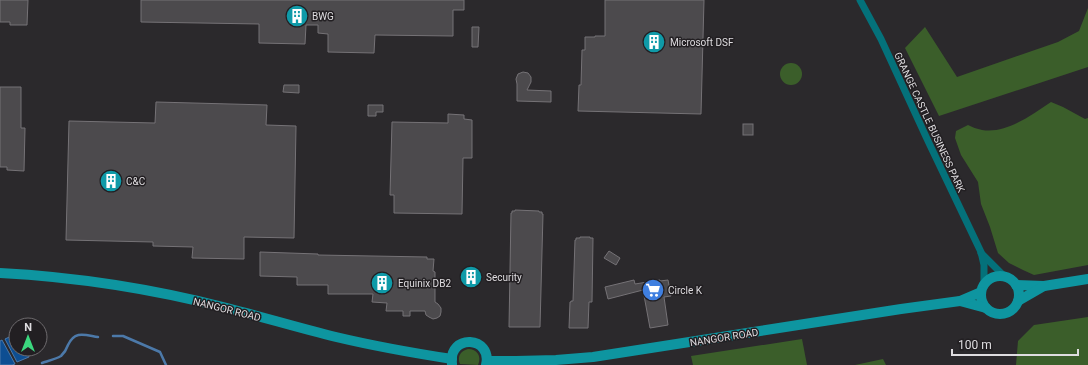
<svg xmlns="http://www.w3.org/2000/svg" width="1088" height="365" font-family="Roboto,sans-serif">
<style>
.green{fill:#3b5e2a}
.water{fill:#0d4e92;stroke:#4c79a9}
.lines{fill:none;stroke-linecap:round;stroke-linejoin:round}
.stream{stroke:#4c79a9;stroke-width:2.5}
.building{fill:#4c4a4d;stroke:#757276}
.street{stroke:#04717a;stroke-width:7}
.secondary{stroke:#0e95a0;stroke-width:10}
.labels{text-anchor:middle;stroke-width:3;stroke-linejoin:round;paint-order:stroke}
.poi-label{font-size:10px;fill:#dfdde0;stroke:#221f22;text-anchor:start}
.street-label{font-size:10px;fill:#dfdde0;stroke:#221f22}
</style>
<rect width="100%" height="100%" fill="#2b292c"/>
<!-- green -->
<g class="green">
<polygon points="1088,8 1088,67 939,116 905,48 925,27 957,77 1058,42 1079,31"/>
<circle cx="791" cy="74" r="11"/>
<path d="M1051 102 1063 107 1085 119 1088 118V265L1034 275 1023 270 1009 263 998 253 990 227 981 204 978 182 961 155 955 138 956 131 968 125C972 127 977 129 982 130 1007 134 1031 115 1051 102Z"/>
<polygon points="1088,317 1088,365 1016,365 1018,341 1034,325"/>
<polygon points="802,339 807,365 693,365 691,356"/>
<path d="M468 349C477 349 482 356 478 365L460 364C457 357 460 351 468 349Z"/>
<polygon points="883,359 886,365 855,365"/>
</g>
<!-- water -->
<g class="water">
<polygon points="16,334 16,349 27,349 29,357 17,362 5,339"/>
<polygon points="2,340 15,364 12,365 0,365 0,341"/>
</g>
<g class="lines">
<!-- stream -->
<g class="stream">
<polyline points="113,336 123,336 160,352 166,365"/>
<path d="M42 363C48 361 56 359 61 356 64 353 67 348 68 345 75 330 85 335 98 337"/>
</g>
</g>
<!-- building -->
<g class="building">
<polygon points="0,0 28,0 27,25 10,25 10,22 0,22"/>
<polygon points="141,0 464,0 464,10 453,10 453,36 375,35 374,53 328,52 328,34 318,33 318,25 306,25 305,44 259,43 259,24 141,22"/>
<polygon points="605,0 704,0 701,114 578,111 579,85 581,85 582,50 585,50 585,37 595,37 595,36 605,36"/>
<polygon points="472,27 479,27 478,47 472,47"/>
<polygon points="523,72 528,73 531,77 531,82 527,90 551,91 551,102 517,101 517,84 516,79 518,74"/>
<polygon points="284,85 299,85 299,93 283,92"/>
<polygon points="0,87 21,87 21,128 25,128 24,171 7,170 7,167 0,167"/>
<polygon points="156,102 267,105 266,125 296,126 294,238 244,237 244,259 192,258 193,247 153,246 153,242 66,240 69,121 155,123"/>
<polygon points="368,105 383,105 383,112 376,112 376,116 368,116"/>
<polygon points="448,114 464,115 464,119 472,120 472,158 463,158 462,214 394,213 394,195 390,195 392,122 448,123"/>
<rect x="743" y="124" width="10" height="11"/>
<polygon points="515,210 539,211 539,212 542,212 542,214 543,214 540,327 509,327 511,213 512,213 512,211 515,211"/>
<polygon points="580,237 590,237 590,238 593,238 592,302 589,302 588,328 569,328 570,302 571,302 571,301 573,301 575,240 576,240 576,238 580,238"/>
<polygon points="609,251 620,258 616,265 604,258"/>
<polygon points="260,252 318,254 318,255 427,257 427,259 434,259 433,271 435,272 435,302 438,304 441,308 441,312 440,316 437,318 433,319 429,317 426,315 425,311 410,311 410,316 403,316 403,311 386,311 387,303 372,302 373,294 328,294 328,285 297,285 297,277 260,276"/>
<polygon points="634,280 635,284 660,280 660,281 668,280 671,296 664,297 668,325 650,328 643,290 608,299 605,287"/>
</g>
<g class="lines">
<!-- street -->
<g class="street">
<polyline points="860,0 881,39 928,141 981,252 984,265 984,285"/>
<polyline points="981,253 1004,276"/>
</g>
<!-- secondary -->
<g class="secondary">
<path d="M0 273C77 277 153 289 227 308 263 317 299 328 336 337 374 346 413 353 452 359"/>
<circle cx="1000" cy="295" r="19"/>
<polyline points="1016,285 1044,286 1088,279"/>
<polyline points="960,301 986,308"/>
<polyline points="1018,301 1044,286"/>
<polyline points="487,361 516,361 556,360 593,357 901,309 960,301 981,292"/>
<path d="M452 364C448 333 493 336 486 365"/>
</g>
</g>
<!-- icons -->
<defs>
<g id="building-disc" transform="scale(1.15)"><circle r="9.5" fill="#0f9aa8" stroke="#221f22"/><path d="M-4-6H4V6H1V3H-1V6H-4ZM-2.5-4.3h1.7v1.8h-1.7ZM.8-4.3h1.7v1.8H.8ZM-2.5-1h1.7V.8h-1.7ZM.8-1h1.7V.8H.8Z" fill="#fff"/></g>
<g id="supermarket-disc" transform="scale(1.15)"><circle r="9.5" fill="#3f7fe0" stroke="#221f22"/><path d="M-6-5.5h2.5l.6 2H6L4.5 2H-2.5L-4.4-4H-6ZM-1.5 3.2a1.3 1.3 0 1 0 .1 0ZM3 3.2a1.3 1.3 0 1 0 .1 0Z" fill="#fff"/></g>
</defs>
<g fill-rule="evenodd">
<use href="#building-disc" x="297" y="16"/>
<use href="#building-disc" x="654" y="42"/>
<use href="#building-disc" x="111" y="181"/>
<use href="#building-disc" x="471" y="277"/>
<use href="#building-disc" x="382" y="283"/>
<use href="#supermarket-disc" x="653" y="290"/>
</g>
<g class="labels">
<!-- poi labels -->
<g class="poi-label">
<text x="312" y="20">BWG</text>
<text x="670" y="46">Microsoft DSF</text>
<text x="126" y="185">C&amp;C</text>
<text x="486" y="281">Security</text>
<text x="398" y="287">Equinix DB2</text>
<text x="668" y="294">Circle K</text>
</g>
<!-- street labels -->
<g class="street-label">
<text transform="translate(930 122) rotate(65)" y="4">GRANGE CASTLE BUSINESS PARK</text>
<text transform="translate(227 309) rotate(14)" y="4">NANGOR ROAD</text>
<text transform="translate(724 337) rotate(-9)" y="4">NANGOR ROAD</text>
</g>
</g>
<!-- north arrow -->
<g transform="translate(28 337)"><circle r="19" fill="#221f22" stroke="#6e6b6e"/>
<path d="M0-3L7 15L0 10L-7 15Z" fill="#3bd77e"/>
<text y="-6" font-size="11" font-weight="bold" text-anchor="middle" fill="#dfdde0">N</text>
</g>
<!-- scale -->
<path d="M952 349v6h126v-6" fill="none" stroke="#dfdde0" stroke-width="2"/>
<text x="958" y="349" font-size="12" fill="#dfdde0" stroke="#221f22" stroke-width="3" paint-order="stroke">100 m</text>
</svg>
